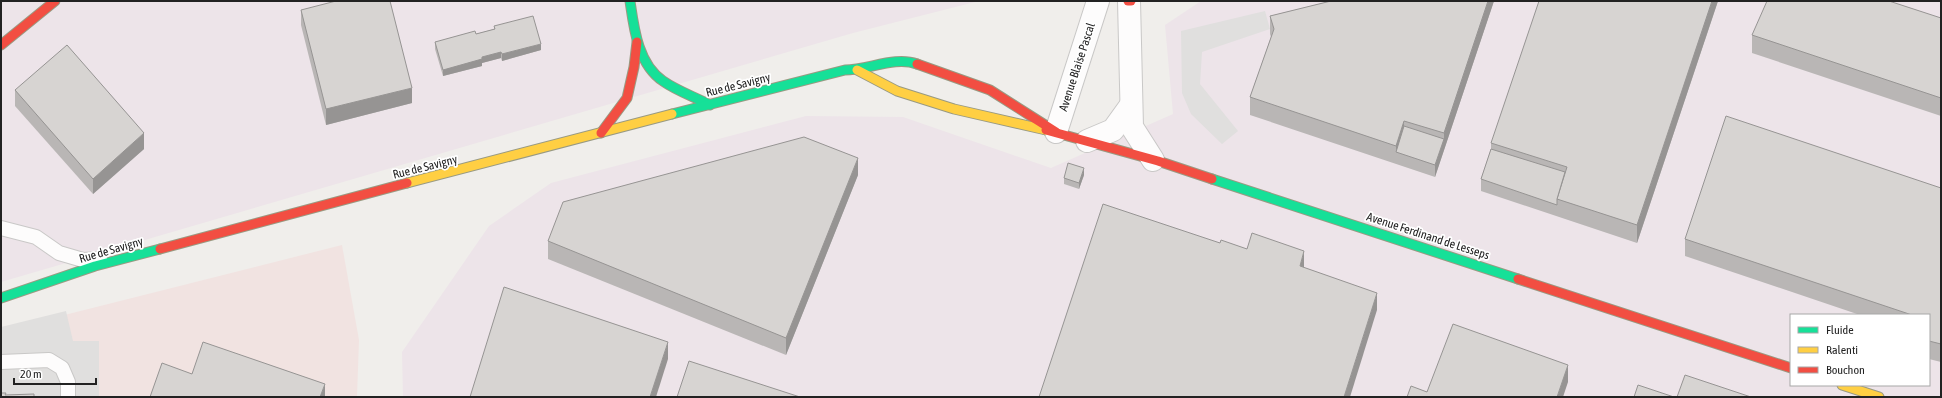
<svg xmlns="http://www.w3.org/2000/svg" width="1942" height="398" font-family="'Asap Condensed',sans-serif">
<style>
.commercial{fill:#f1e3e1}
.industrial{fill:#ede4e9;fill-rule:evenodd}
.parking{fill:#e0dfde}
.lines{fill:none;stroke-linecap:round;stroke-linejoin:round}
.lane-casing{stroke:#c9c8c7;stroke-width:16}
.street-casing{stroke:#c9c8c7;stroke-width:24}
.fast-casing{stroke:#999a82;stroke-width:11}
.slow-casing{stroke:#999a82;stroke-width:11}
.jam-casing{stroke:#999a82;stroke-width:11}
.lane{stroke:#fdfcfc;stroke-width:14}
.street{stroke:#fdfcfc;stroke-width:22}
.fast{stroke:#16e098;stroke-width:9}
.slow{stroke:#ffcf43;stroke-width:9}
.jam{stroke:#f24e42;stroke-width:9}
.wall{fill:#b9b6b5}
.shaded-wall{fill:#969493}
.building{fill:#d7d4d2;stroke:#969493}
.labels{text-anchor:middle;stroke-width:3.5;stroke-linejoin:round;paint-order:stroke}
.street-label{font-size:12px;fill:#222;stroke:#fff}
</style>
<rect width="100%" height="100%" fill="#f0eeeb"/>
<!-- commercial -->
<polygon class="commercial" points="342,245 359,340 357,397 1,397 1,331"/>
<!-- industrial -->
<g class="industrial">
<polygon points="1,1 979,1 853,33 1,282"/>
<path d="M1201 1H1941V397H403L402 352 489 226 551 183 806 116 903 117 1051 168 1173 114 1165 25ZM1791 315H1929V385H1791Z"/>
</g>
<!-- parking -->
<g class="parking">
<polygon points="1265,11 1270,29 1202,52 1200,84 1238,131 1222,144 1191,114 1182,93 1181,31"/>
<polygon points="66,311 73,341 99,341 99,397 1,397 1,327"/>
</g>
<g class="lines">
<!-- lane casing -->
<g class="lane-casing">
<g id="lane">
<polyline points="1,228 36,237 59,253 83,260 100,259"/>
<polyline points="1,362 49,360 62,368 68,382 68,397"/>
</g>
</g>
<!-- street casing -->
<g class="street-casing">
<g id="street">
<polyline points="1129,1 1132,127 1153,160"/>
<polyline points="1056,132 1098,1"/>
<polyline points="1087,141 1113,130 1131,105"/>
</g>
</g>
<!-- fast casing -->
<g class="fast-casing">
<g id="fast">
<path d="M630 1C634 29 638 64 663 81 677 91 695 97 710 105"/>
<path d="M672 114 845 70C868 70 895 56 917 64"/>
<polyline points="1212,179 1518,279"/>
<polyline points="1,298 95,266 160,249"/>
</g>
</g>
<!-- slow casing -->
<g class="slow-casing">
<g id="slow">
<polyline points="857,70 897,91 954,109 1046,130"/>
<polyline points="407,183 672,114"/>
<polyline points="1842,385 1879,397"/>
</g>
</g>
<!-- jam casing -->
<g class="jam-casing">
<g id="jam">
<polyline points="1128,1 1131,1"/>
<polyline points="1,45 55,1"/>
<polyline points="917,64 990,90 1056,132"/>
<polyline points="1046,130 1158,161 1212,179"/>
<polyline points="601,133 627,98 634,67 637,42"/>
<polyline points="160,249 407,183"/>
<polyline points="1518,279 1791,368"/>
</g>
</g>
<!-- lane -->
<use href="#lane" class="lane"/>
<!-- street -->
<use href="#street" class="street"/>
<!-- fast -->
<use href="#fast" class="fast"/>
<!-- slow -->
<use href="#slow" class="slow"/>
<!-- jam -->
<use href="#jam" class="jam"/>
</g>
<!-- wall -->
<g class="wall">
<polygon points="1331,1 1494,1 1435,177 1250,115 1250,97 1271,37 1270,34 1270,16"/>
<polygon points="1718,1 1637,243 1481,191 1481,179 1491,149 1491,143"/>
<polygon points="301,10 412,103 326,125 301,25"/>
<polygon points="1941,18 1941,116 1752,53 1752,35"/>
<polygon points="494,26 541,50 502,61 501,58 482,63 482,66 443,76 435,49 435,42 476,34 494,29"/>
<polygon points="15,90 144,149 93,194 15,106"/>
<polygon points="858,175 786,355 548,259 548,241"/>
<polygon points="1084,175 1079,189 1064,184 1064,178"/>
<polygon points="1941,188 1941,362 1929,359 1929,315 1860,315 1685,256 1685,239"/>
</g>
<!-- shaded-wall -->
<g class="shaded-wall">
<polygon points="1488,1 1494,1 1435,177 1435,165 1444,139 1444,133"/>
<polygon points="1712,1 1718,1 1637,243 1637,225"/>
<polygon points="541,44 541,50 502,61 502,54"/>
<polygon points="501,52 501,58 482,63 482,66 443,76 443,70 482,57"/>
<polygon points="412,88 412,103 326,125 326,109"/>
<polygon points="1404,121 1404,138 1396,152 1396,146"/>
<polygon points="144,133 144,149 93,194 93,179"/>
<polygon points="858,158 858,175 786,355 786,338"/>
<polygon points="1084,168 1084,175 1079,189 1079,183"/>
<polygon points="1304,251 1304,268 1300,266"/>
<polygon points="1377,293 1377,310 1350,397 1344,397"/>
<polygon points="668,342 668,359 656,397 650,397"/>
<polygon points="1568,365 1568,382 1563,397 1557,397"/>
<polygon points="325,384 325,397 320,397"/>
</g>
<!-- building -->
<g class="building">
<polygon points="336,1 390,1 412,88 326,109 301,10"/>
<polygon points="1331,1 1488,1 1444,133 1404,121 1396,146 1250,97 1274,29 1270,16"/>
<polygon points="1539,1 1712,1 1637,225 1557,199 1567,167 1491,143"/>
<polygon points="1767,1 1889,1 1941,18 1941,98 1752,35"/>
<polygon points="533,16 541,44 502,54 501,52 482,57 482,59 443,70 435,42 475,31 476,34 495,29 494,26"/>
<polygon points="67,45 144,133 93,179 15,90"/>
<polygon points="1726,116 1941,188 1941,344 1929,341 1929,315 1912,315 1685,239"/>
<polygon points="1404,126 1444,139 1435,165 1396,152"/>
<polygon points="804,137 858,158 786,338 548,241 563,202"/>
<polygon points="1491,149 1565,172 1557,199 1557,205 1481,179"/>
<polygon points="1068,163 1084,168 1079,183 1064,178"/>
<polygon points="1103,204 1220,243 1221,240 1247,249 1252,233 1304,251 1300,266 1377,293 1344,397 1039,397"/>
<polygon points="504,287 668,342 650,397 470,397"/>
<polygon points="1453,324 1568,365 1557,397 1407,397 1411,386 1427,392"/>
<polygon points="203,342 325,384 320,397 150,397 162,363 192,374"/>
<polygon points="689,361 800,397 677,397"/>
<polygon points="1685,375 1751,397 1677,397"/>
<polygon points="1638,385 1674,397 1634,397"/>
<polygon points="1,393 6,393 5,395 34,394 34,397 1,397"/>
</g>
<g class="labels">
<!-- street labels -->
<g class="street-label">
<text transform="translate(1077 67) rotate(-72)" y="4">Avenue Blaise Pascal</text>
<text transform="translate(738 85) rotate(-14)" y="4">Rue de Savigny</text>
<text transform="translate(425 167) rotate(-14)" y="4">Rue de Savigny</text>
<text transform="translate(1428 236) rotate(18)" y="4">Avenue Ferdinand de Lesseps</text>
<text transform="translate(111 250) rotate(-16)" y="4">Rue de Savigny</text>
</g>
</g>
<!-- border -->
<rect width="1942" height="398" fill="none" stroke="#222222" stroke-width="4"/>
<!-- legend -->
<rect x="1790" y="314" width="140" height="72" fill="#ffffff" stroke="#a7a7a7"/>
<rect x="1798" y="327" width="20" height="6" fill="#16e098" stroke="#a7a7a7"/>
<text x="1826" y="334" font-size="12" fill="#222222">Fluide</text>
<rect x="1798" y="347" width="20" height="6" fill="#ffcf43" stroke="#a7a7a7"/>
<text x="1826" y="354" font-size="12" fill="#222222">Ralenti</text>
<rect x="1798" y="367" width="20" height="6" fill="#f24e42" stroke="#a7a7a7"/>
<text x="1826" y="374" font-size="12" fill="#222222">Bouchon</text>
<!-- scale -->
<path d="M14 378v6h82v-6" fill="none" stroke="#222222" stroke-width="2"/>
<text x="20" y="378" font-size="12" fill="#222222" stroke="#ffffff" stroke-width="3" paint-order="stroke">20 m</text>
</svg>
